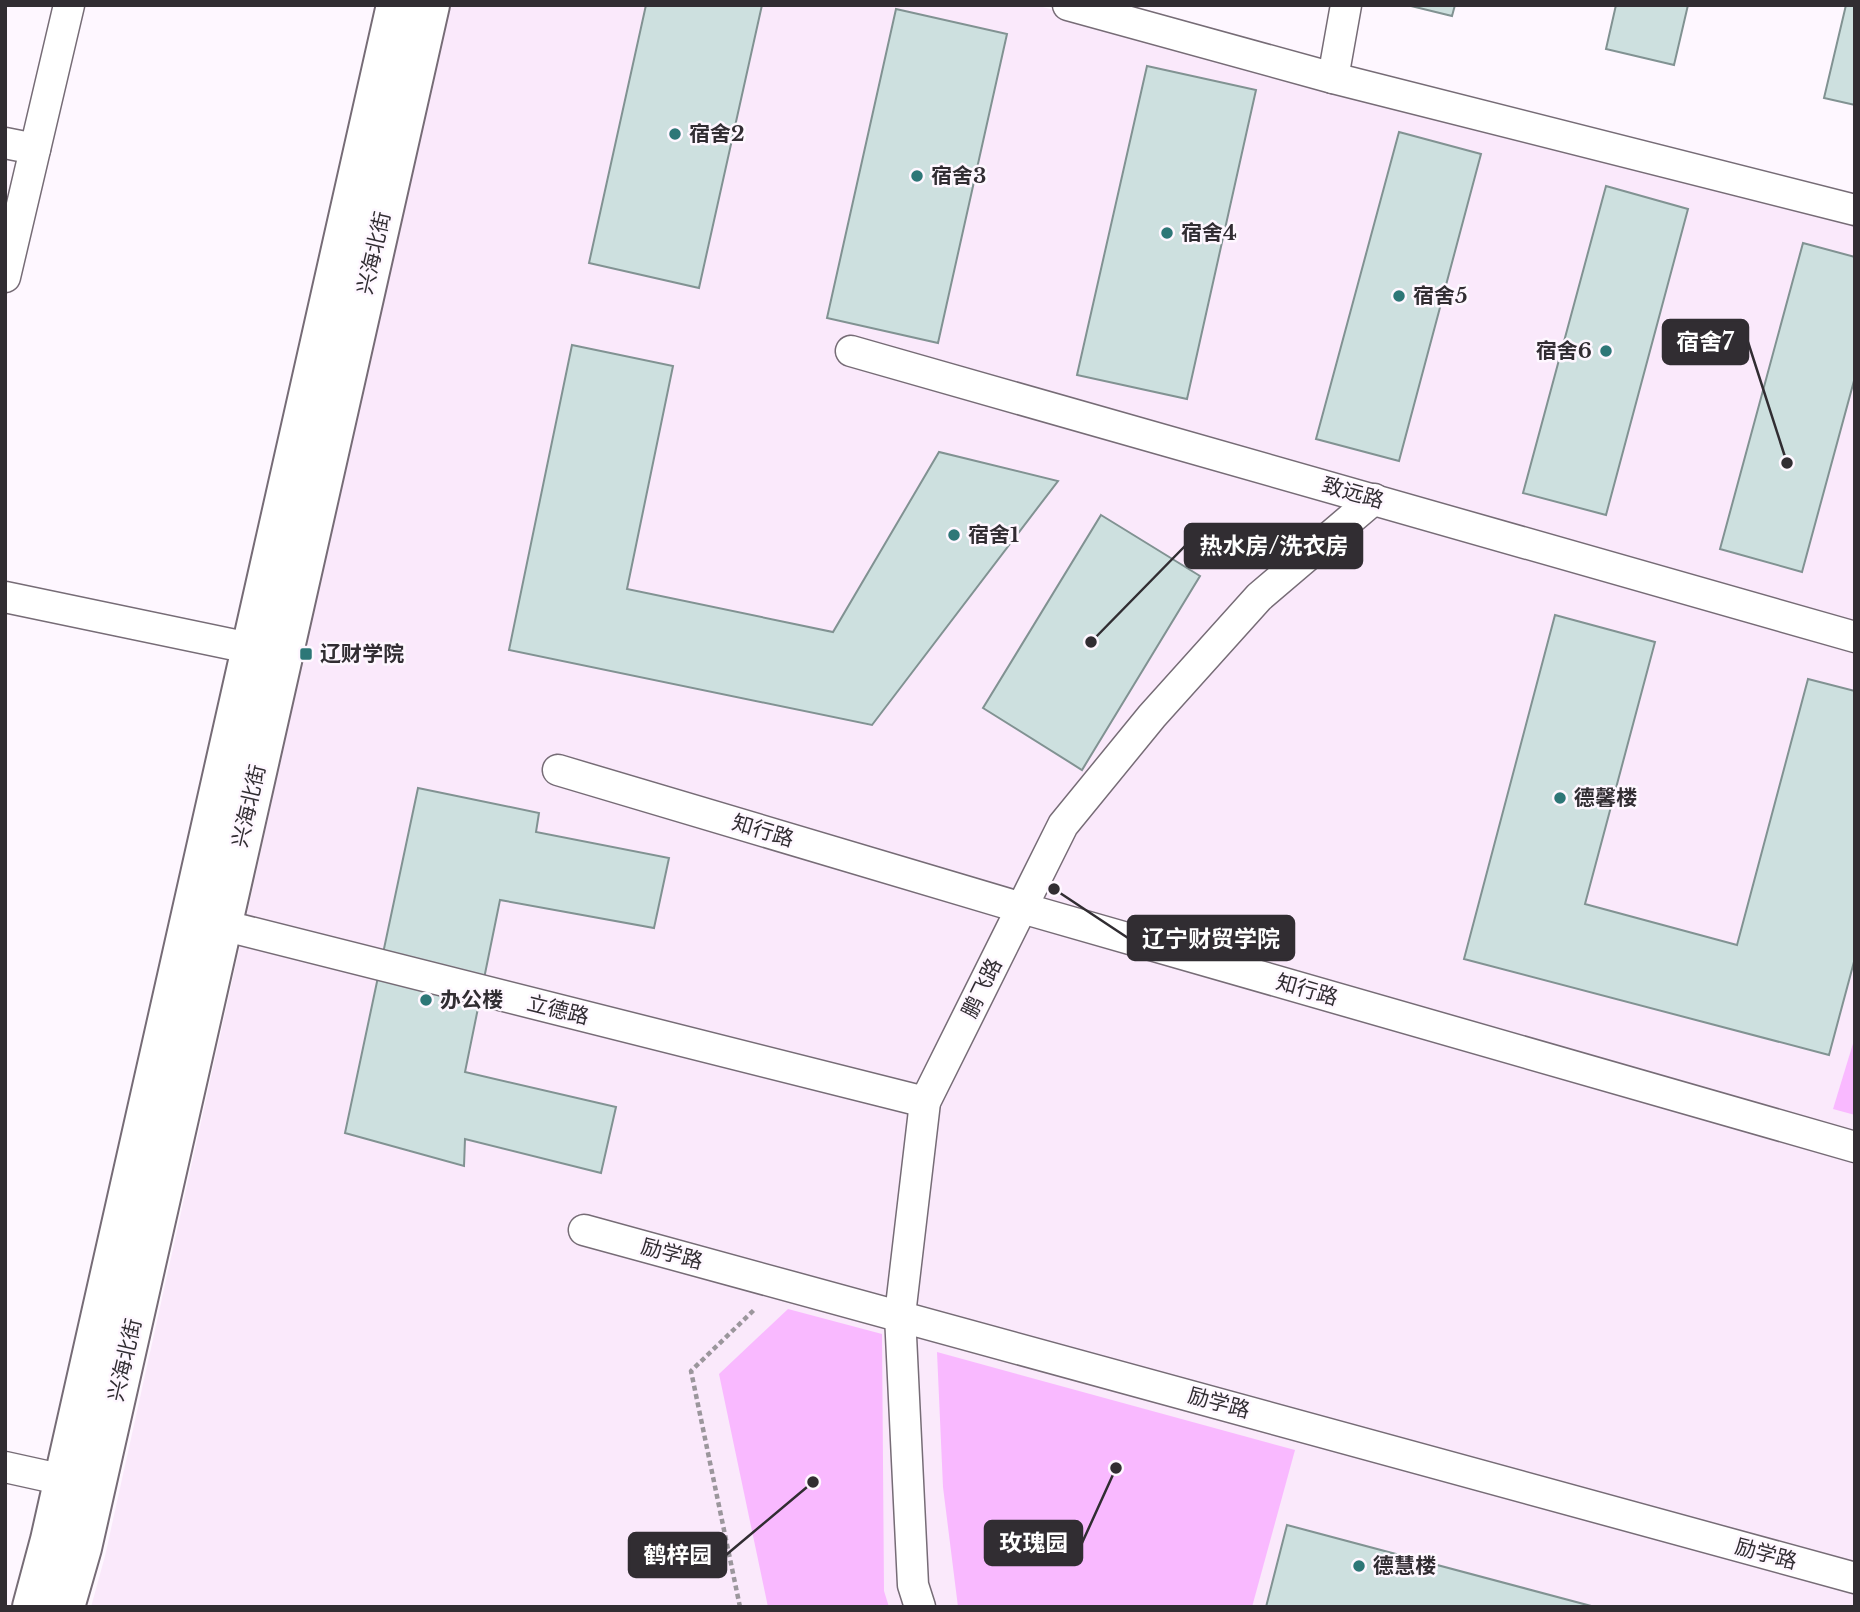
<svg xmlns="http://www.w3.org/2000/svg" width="1860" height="1612" font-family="'Libre Baskerville','Noto Sans SC',serif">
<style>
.built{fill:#fae9fb}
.green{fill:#f9b9ff}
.building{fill:#cde0df;stroke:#819292;stroke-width:2}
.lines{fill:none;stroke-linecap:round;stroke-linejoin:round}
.minor-casing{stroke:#766c76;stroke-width:33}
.secondary-casing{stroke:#766c76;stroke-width:42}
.path{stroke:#9b969c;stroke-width:4.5;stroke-dasharray:5 3.5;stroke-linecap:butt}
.minor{stroke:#fff;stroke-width:30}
.secondary{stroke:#fff;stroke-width:38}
.poi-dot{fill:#2d7777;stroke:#fef7ff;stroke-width:2.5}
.labels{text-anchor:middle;stroke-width:5;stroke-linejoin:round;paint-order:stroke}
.poi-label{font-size:21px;font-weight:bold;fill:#312d32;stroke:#fef7ff;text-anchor:start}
.street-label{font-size:21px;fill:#312d32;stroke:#fef7ff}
.leader{fill:none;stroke:#312d32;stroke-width:2.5}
.callout-dot{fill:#312d32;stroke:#fef7ff;stroke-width:2.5}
.callout{fill:#312d32;stroke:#312d32;stroke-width:2.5}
.callout-label{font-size:23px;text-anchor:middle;font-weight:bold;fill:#fff}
</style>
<rect width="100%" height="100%" fill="#fef7ff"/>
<!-- built -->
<polygon class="built" points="448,5 1035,5 1855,223 1855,1607 91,1607 105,1556"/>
<!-- green -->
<g class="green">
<polygon points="1855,1037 1855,1115 1833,1109"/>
<polygon points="788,1309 882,1334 884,1591 889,1607 768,1607 719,1374"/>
<polygon points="937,1352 1295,1450 1252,1607 958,1607 943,1487"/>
</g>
<!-- building -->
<g class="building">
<polygon points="646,5 762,5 699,288 589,263"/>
<polygon points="1407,5 1455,5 1452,16"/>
<polygon points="1616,5 1688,5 1674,65 1606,49"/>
<polygon points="1846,5 1855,5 1855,105 1824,98"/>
<polygon points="896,9 1007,34 938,343 827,318"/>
<polygon points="1147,66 1256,90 1187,399 1077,375"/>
<polygon points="1399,132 1481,154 1399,461 1316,439"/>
<polygon points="1606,186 1688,209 1606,515 1523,493"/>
<polygon points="1803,243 1855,257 1855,377 1802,572 1720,549"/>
<polygon points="572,345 673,366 627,589 833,632 939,452 1058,481 872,725 509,650"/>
<polygon points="1101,515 1200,576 1082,770 983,708"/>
<polygon points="1555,615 1655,642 1585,904 1737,945 1808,679 1855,691 1855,958 1829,1055 1464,959"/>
<polygon points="418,788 539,813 536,832 669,858 654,928 500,900 465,1072 616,1107 601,1173 465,1139 464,1166 345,1133"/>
<polygon points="1287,1525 1595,1607 1266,1607"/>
</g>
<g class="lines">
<!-- minor casing -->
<g class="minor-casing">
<g id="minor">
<polyline points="1068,5 1333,78 1855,210"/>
<polyline points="1333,78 1346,5"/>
<polyline points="5,143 35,149"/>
<polyline points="5,277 69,5"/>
<polyline points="851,351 1855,637"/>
<polyline points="5,597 273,653"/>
<polyline points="558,770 1022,908 1855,1147"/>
<polyline points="202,920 925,1102"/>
<polyline points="584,1230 1855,1578"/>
<polyline points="5,1467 64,1480"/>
<polyline points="920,1607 913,1585 900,1315 925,1102 1063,825 1152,716 1259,597 1374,499"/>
</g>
</g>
<!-- secondary casing -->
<g class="secondary-casing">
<g id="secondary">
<polyline points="32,1607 50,1540 396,5"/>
<polyline points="65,1607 82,1548 430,5"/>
</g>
</g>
<!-- path -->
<polyline class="path" points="740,1607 691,1371 754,1310"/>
<!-- minor -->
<use href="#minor" class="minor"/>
<!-- secondary -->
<use href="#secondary" class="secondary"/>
</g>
<!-- markers -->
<g class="poi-dot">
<circle cx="675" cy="134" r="7"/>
<circle cx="917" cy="176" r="7"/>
<circle cx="1167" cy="233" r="7"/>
<circle cx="1399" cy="296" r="7"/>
<circle cx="1606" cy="351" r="7"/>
<circle cx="954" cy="535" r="7"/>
<rect x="299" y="647" width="14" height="14" rx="3.5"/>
<circle cx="1560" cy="798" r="7"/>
<circle cx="426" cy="1000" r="7"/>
<circle cx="1359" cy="1566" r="7"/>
</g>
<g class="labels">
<!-- poi labels -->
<g class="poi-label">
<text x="689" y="141">宿舍2</text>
<text x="931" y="183">宿舍3</text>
<text x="1181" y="240">宿舍4</text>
<text x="1413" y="303">宿舍5</text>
<text x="1592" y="358" text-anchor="end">宿舍6</text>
<text x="968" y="542">宿舍1</text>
<text x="320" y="661">辽财学院</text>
<text x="1574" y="805">德馨楼</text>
<text x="440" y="1007">办公楼</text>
<text x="1373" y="1573">德慧楼</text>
</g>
<!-- street labels -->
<g class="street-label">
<text transform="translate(374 253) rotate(-77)" y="7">兴海北街</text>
<text transform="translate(1353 493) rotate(16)" y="7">致远路</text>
<text transform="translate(249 806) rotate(-77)" y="7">兴海北街</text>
<text transform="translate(763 831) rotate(17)" y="7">知行路</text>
<text transform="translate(982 988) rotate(-64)" y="7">鹏飞路</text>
<text transform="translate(1307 990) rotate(16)" y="7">知行路</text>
<text transform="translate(558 1010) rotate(14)" y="7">立德路</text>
<text transform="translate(672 1254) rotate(15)" y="7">励学路</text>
<text transform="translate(125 1360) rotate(-77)" y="7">兴海北街</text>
<text transform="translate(1219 1403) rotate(15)" y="7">励学路</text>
<text transform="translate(1766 1554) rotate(15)" y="7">励学路</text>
</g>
</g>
<!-- callouts -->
<path class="leader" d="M1787 463L1748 342M1091 642L1185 546M1054 889L1128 938M1116 1468L1082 1543M813 1482L726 1555"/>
<g class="callout-dot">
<circle cx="1787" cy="463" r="7"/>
<circle cx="1091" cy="642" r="7"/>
<circle cx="1054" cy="889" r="7"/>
<circle cx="1116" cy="1468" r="7"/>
<circle cx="813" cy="1482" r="7"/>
</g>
<g class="callout">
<rect x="1663" y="320" width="85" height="44" rx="7"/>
<rect x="1185" y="524" width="177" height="44" rx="7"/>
<rect x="1128" y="916" width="166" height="44" rx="7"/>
<rect x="985" y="1521" width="97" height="44" rx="7"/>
<rect x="629" y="1533" width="97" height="44" rx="7"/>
</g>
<g class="callout-label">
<text x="1705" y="350">宿舍7</text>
<text x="1274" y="554">热水房/洗衣房</text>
<text x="1211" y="947">辽宁财贸学院</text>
<text x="1034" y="1551">玫瑰园</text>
<text x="678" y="1563">鹤梓园</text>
</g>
<!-- border -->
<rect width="1860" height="1612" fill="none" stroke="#312d32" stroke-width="14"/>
</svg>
